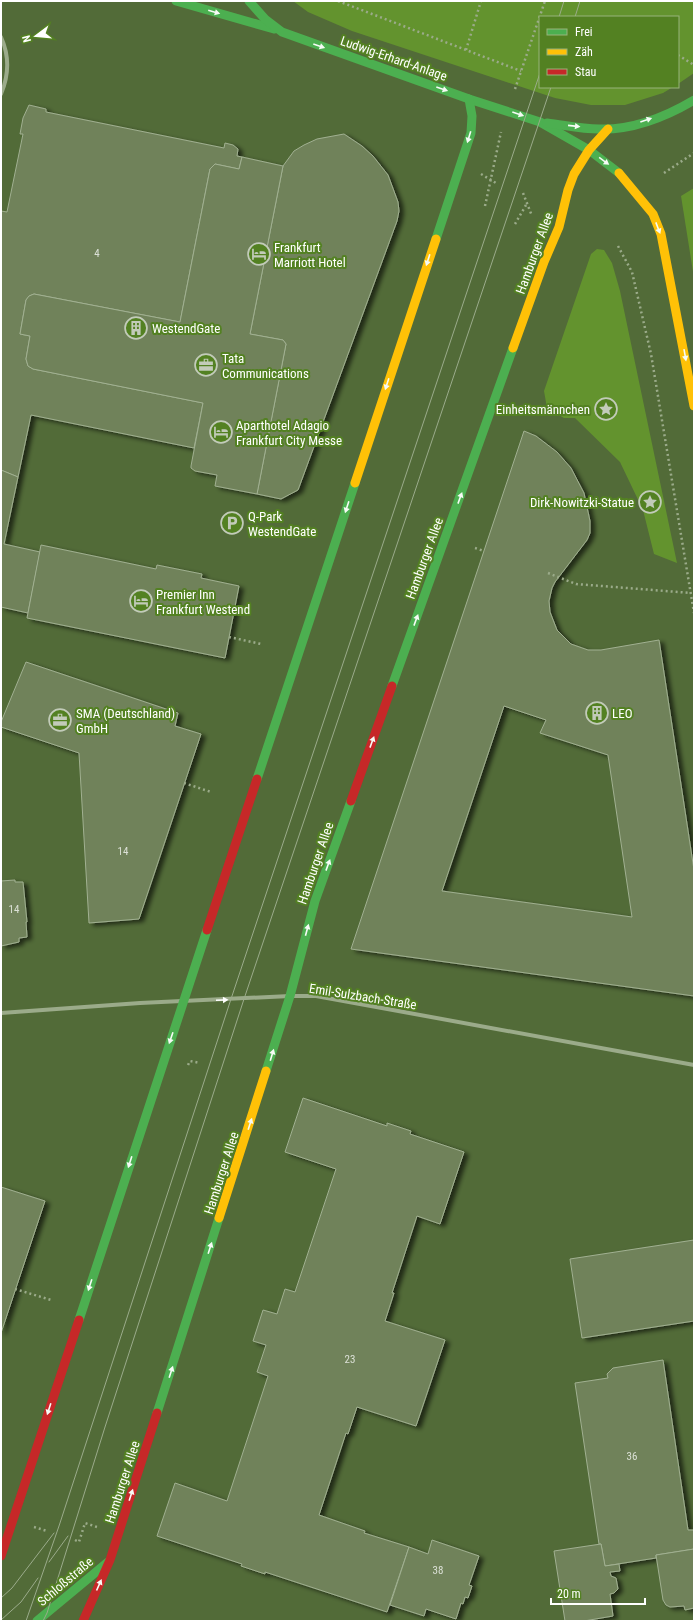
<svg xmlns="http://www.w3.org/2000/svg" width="695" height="1622" font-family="'Roboto Condensed',sans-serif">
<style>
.green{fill:#63932e}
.building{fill:#6f825a;stroke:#a1b091;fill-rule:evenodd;filter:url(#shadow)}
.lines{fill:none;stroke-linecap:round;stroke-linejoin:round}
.path{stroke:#9bab8a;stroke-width:2.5;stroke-dasharray:2 3;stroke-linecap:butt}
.street{stroke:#9bab8a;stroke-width:4}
.fast{stroke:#4caf50;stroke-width:9}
.slow{stroke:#ffc107;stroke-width:9}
.jam{stroke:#c62828;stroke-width:9}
.tram{stroke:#9bab8b;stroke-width:1}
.oneway{fill:#f6fbf6}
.oneway2{fill:#fff}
.labels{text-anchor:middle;stroke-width:4;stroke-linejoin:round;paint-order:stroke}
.number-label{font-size:11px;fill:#dbe0d6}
.street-label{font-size:13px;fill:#fff;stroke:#538122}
.poi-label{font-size:13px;fill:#fff;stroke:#538122;text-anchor:start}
</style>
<defs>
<filter id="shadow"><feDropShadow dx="4.5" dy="2.5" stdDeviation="2" flood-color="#0009"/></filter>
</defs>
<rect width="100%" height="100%" fill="#526b38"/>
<!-- green -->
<g class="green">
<polygon points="293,1 694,1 694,73 678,84 678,17 540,17 540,87 673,87 663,93 625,105 591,105 555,98 352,31 308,12"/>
<polygon points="694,188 694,278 681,196"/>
<polygon points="597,249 604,250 612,263 620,291 677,563 654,554 643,510 620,462 575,418 564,418 547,408 544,391 591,254"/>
</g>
<!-- building -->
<g class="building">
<polygon points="29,105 46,109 46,112 224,148 225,143 233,145 238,149 237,156 242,157 239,169 215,164 210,169 180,322 34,294 29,296 26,300 20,334 30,336 26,359 28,366 33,369 203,403 194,448 31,415 18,477 1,470 1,211 7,212 23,134 20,134 23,118"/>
<polygon points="344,134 362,146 373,156 388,175 398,202 399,211 397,221 298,490 281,499 257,494 286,344 283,340 250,334 283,166 294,151 304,145 317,139"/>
<polygon points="242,157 283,166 250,334 283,340 286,344 257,494 215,486 217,475 195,471 191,468 191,466 203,403 33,369 28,366 26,359 30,336 20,334 26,300 29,296 34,294 180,322 210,169 215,164 239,169"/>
<path d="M524 431 536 436 557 452 571 468 584 493 590 521V533L587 540 555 582 552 588 549 601 550 612 557 630 571 644 588 650H601L659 640 694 870V996L351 949ZM504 706 546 720 540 733 608 755 632 917 442 891Z"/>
<polygon points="1,470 18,477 4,544 40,552 28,613 1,607"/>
<polygon points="41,545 156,569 157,565 202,574 201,578 239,586 225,658 27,618"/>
<polygon points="26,662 178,713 175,726 201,734 139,919 89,923 79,753 1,727 1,722"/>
<polygon points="15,880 15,882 23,882 27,922 26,922 27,937 19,938 19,942 1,946 1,881"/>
<polygon points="303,1098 387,1126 387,1123 411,1131 410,1134 464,1152 440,1224 417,1216 392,1293 394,1293 385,1321 445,1340 416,1426 357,1407 348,1434 346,1433 319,1515 365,1531 364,1533 409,1547 387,1612 265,1572 265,1574 241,1566 242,1564 157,1536 175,1483 227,1501 268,1376 257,1372 266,1345 253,1341 263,1310 277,1314 285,1289 295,1292 336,1169 285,1152"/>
<polygon points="1,1187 45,1201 1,1333"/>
<polygon points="694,1240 694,1321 582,1338 570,1259"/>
<polygon points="663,1360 688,1530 694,1530 694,1549 656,1555 656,1558 605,1566 601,1544 599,1544 575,1383 608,1378 607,1374 613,1368"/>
<polygon points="432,1540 479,1556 469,1585 472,1586 468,1598 465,1597 463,1604 461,1603 456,1619 426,1609 424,1616 390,1605 409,1547 428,1554"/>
<polygon points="601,1544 605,1566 619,1564 620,1571 610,1572 611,1576 616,1578 618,1589 614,1593 610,1594 613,1616 584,1621 565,1621 554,1551"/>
<polygon points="694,1549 694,1608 685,1610 684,1606 670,1607 666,1605 663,1600 656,1555"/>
</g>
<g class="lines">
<!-- path -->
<g class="path">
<polyline points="338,1 521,71"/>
<polyline points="466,50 481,1"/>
<polyline points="678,55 694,65"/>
<polyline points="515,89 545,1"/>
<polyline points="664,173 694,153"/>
<polyline points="481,174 496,183"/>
<polyline points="523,193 532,216"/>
<polyline points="485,206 501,132"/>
<polyline points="515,224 526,205"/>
<polyline points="618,246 632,272 651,354 694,613"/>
<polyline points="475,548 484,551"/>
<polyline points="548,573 576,584 691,593"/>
<polyline points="229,637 261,644"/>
<polyline points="184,783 211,792"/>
<polyline points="188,1065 190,1061 200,1063"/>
<polyline points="15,1289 51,1300"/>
<polyline points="34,1527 47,1531"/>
<polyline points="75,1540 79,1542 85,1523 97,1527"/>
</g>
<!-- street -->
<g class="street">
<path d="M1 37C10 57 9 75 1 94"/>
<polyline points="1,1013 140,1003 290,996 316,996 694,1065"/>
</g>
<!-- fast -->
<g class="fast">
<polyline points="176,1 274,29"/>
<polyline points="249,1 265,19 282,32 469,99 540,122 589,150 619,173"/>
<path d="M547 123C565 125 584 130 603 129 634 129 667 116 694 100"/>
<polyline points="436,239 471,133 472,116 469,99"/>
<polyline points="392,686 513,348"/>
<polyline points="257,779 355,483"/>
<polyline points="266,1071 290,996 315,901 351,801"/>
<polyline points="79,1320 207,930"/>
<polyline points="157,1413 219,1218"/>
<polyline points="37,1621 108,1562"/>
</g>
<!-- slow -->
<g class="slow">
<polyline points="619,173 653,214 661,234 694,406"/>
<polyline points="513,348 544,262 559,227 568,190 574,174 589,150 608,129"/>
<polyline points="355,483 436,239"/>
<polyline points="219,1218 266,1071"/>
</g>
<!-- jam -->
<g class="jam">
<polyline points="351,801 392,686"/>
<polyline points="207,930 257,779"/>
<polyline points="1,1556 79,1320"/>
<polyline points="83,1621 110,1560 157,1413"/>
</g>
<!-- tram -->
<g class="tram">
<polyline points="559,17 564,1"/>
<polyline points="575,17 580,1"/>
<polyline points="49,1562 68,1536"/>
<polyline points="1,1598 12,1588 54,1533"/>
<polyline points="1,1620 21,1602 38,1578"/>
<polyline points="26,1621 59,1526 231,999 540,73"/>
<polyline points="43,1621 47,1613 105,1427 244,999 551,87"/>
</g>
</g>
<!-- one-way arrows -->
<defs><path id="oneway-solid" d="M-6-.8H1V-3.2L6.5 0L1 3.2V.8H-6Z"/></defs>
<g class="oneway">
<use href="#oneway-solid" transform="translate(214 12) rotate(16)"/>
<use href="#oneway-solid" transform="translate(319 46) rotate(19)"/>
<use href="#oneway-solid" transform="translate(442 89) rotate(19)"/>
<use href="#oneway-solid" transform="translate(518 114) rotate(19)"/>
<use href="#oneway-solid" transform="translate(646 120) rotate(-19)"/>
<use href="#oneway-solid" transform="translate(574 126) rotate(6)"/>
<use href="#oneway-solid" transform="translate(469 137) rotate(107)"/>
<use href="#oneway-solid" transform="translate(604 161) rotate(36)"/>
<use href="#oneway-solid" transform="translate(658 228) rotate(69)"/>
<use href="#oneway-solid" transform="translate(428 260) rotate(108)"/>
<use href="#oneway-solid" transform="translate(685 355) rotate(80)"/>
<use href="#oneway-solid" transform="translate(387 384) rotate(108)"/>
<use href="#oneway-solid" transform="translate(460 498) rotate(-70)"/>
<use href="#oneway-solid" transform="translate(347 507) rotate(108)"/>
<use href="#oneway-solid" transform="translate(416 620) rotate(-70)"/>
<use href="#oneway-solid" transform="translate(372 742) rotate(-70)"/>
<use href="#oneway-solid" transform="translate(328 865) rotate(-70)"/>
<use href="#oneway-solid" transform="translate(307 930) rotate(-75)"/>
<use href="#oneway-solid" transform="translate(171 1038) rotate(109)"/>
<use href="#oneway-solid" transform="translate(272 1055) rotate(-73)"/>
<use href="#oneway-solid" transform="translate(250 1124) rotate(-72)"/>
<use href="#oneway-solid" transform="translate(130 1162) rotate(108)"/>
<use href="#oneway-solid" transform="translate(210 1248) rotate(-72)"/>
<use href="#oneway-solid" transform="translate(90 1285) rotate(108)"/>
<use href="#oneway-solid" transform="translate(171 1372) rotate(-72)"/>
<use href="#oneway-solid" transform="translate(49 1409) rotate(108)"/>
<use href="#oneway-solid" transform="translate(131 1495) rotate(-72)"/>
<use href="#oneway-solid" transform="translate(99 1585) rotate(-66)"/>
</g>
<use class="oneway2" href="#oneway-solid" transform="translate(222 1000) rotate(-2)"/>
<!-- icons -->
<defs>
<g id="hotel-ring" transform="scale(1.15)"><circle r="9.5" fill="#538122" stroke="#c2cbb9" stroke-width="1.5"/><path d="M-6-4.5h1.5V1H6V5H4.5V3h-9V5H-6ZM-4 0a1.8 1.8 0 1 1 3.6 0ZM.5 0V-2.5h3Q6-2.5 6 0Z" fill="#c2cbb9"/></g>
<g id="building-ring" transform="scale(1.15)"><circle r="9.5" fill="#538122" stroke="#c2cbb9" stroke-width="1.5"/><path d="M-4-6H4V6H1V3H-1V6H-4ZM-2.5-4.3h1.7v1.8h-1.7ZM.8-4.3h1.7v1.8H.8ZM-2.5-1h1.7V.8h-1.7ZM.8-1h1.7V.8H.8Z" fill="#c2cbb9"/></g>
<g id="office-ring" transform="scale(1.15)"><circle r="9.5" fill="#538122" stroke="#c2cbb9" stroke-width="1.5"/><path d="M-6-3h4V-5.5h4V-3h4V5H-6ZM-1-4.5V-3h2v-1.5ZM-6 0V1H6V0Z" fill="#c2cbb9"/></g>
<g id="sight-ring" transform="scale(1.15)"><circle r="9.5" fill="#538122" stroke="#c2cbb9" stroke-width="1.5"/><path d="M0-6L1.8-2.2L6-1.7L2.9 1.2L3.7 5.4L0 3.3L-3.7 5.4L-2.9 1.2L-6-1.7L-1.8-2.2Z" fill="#c2cbb9"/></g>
<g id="parking-ring" transform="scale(1.15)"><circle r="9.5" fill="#538122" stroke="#c2cbb9" stroke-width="1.5"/><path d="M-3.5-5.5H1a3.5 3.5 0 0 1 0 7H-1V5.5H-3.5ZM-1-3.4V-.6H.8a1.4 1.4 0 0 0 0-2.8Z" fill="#c2cbb9"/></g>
</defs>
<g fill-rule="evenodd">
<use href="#hotel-ring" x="259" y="254"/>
<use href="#building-ring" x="136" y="328"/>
<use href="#office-ring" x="206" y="365"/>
<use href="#sight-ring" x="606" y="409"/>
<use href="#hotel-ring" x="221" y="432"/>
<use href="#sight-ring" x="650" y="502"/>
<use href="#parking-ring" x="232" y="523"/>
<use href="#hotel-ring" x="141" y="601"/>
<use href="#building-ring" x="597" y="713"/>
<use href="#office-ring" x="60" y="720"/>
</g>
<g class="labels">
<!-- number labels -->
<g class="number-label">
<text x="97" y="257">4</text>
<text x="123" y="855">14</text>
<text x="14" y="913">14</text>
<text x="350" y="1363">23</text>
<text x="632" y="1460">36</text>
<text x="438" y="1574">38</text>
</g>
<!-- street labels -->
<g class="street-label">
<text transform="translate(394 58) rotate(19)" y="5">Ludwig-Erhard-Anlage</text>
<text transform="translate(534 253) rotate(-70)" y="5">Hamburger Allee</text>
<text transform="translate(424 558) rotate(-70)" y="5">Hamburger Allee</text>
<text transform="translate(315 863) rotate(-71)" y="5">Hamburger Allee</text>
<text transform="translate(363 996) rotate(9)" y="5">Emil-Sulzbach-Straße</text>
<text transform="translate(221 1173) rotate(-72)" y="5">Hamburger Allee</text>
<text transform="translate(122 1482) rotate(-72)" y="5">Hamburger Allee</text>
<text transform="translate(65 1581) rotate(-40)" y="5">Schloßstraße</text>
</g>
<!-- poi labels -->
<g class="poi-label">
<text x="274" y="252">Frankfurt<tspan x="274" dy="15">Marriott Hotel</tspan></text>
<text x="152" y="333">WestendGate</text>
<text x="222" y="363">Tata<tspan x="222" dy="15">Communications</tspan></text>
<text x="590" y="414" text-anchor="end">Einheitsmännchen</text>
<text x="236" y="430">Aparthotel Adagio<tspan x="236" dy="15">Frankfurt City Messe</tspan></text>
<text x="634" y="507" text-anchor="end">Dirk-Nowitzki-Statue</text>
<text x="248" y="521">Q-Park<tspan x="248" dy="15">WestendGate</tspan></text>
<text x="156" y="599">Premier Inn<tspan x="156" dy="15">Frankfurt Westend</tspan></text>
<text x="76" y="718">SMA (Deutschland)<tspan x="76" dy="15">GmbH</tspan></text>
<text x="612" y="718">LEO</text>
</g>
</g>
<!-- border -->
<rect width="695" height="1622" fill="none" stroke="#ffffff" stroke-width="4"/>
<!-- legend -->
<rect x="539" y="16" width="140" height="72" fill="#538122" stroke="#98b37a"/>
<rect x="547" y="29" width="20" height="6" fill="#4caf50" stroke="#98b37a"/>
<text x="575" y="36" font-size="12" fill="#ffffff">Frei</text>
<rect x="547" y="49" width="20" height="6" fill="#ffc107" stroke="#98b37a"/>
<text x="575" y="56" font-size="12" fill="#ffffff">Zäh</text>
<rect x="547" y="69" width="20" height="6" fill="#c62828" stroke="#98b37a"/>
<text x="575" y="76" font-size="12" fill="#ffffff">Stau</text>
<!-- north arrow -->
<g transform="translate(36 36) rotate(254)" stroke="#538122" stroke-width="3" paint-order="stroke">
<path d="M0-3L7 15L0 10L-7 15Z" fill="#ffffff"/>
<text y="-6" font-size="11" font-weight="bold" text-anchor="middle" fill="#ffffff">N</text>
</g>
<!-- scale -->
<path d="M551 1598v6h94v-6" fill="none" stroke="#ffffff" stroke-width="2"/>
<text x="557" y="1598" font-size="12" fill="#ffffff" stroke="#538122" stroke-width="3" paint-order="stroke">20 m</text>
</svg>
